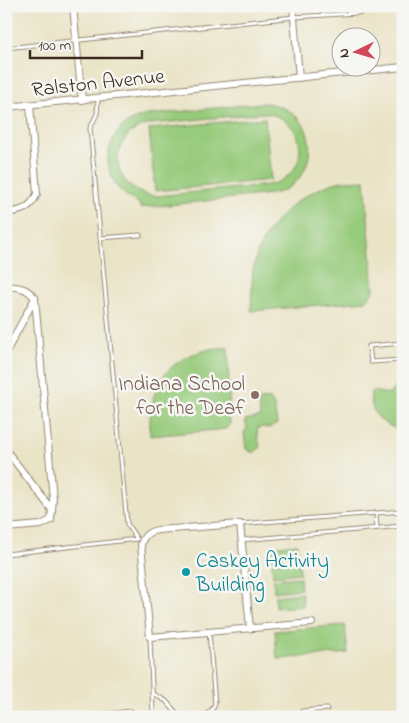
<svg xmlns="http://www.w3.org/2000/svg" width="409" height="723" font-family="'Indie Flower',sans-serif">
<style>
.green{fill:#97cb7c;stroke:#697a4d;fill-rule:evenodd}
.lines{fill:none;stroke-linecap:round;stroke-linejoin:round}
.lane-casing{stroke:#928772;stroke-width:5}
.street-casing{stroke:#928772;stroke-width:8}
.lane{stroke:#fff;stroke-width:3}
.street{stroke:#fff;stroke-width:6}
.education-dot{fill:#8d6e63;stroke:#f6f6f2;stroke-width:2}
.culture-dot{fill:#0f9aa8;stroke:#f6f6f2;stroke-width:2}
.labels{text-anchor:middle;stroke-width:5;stroke-linejoin:round;paint-order:stroke}
.street-label{font-size:21px;fill:#3b2a1e;stroke:#f6f6f2}
.education-label{font-size:21px;fill:#785e54;stroke:#f6f6f2;text-anchor:end}
.culture-label{font-size:21px;fill:#0d838f;stroke:#f6f6f2;text-anchor:start}
</style>
<rect width="100%" height="100%" fill="#f6f6f2"/>
<filter id="ink" filterUnits="userSpaceOnUse"><feTurbulence type="fractalNoise" baseFrequency=".02" numOctaves="2"/><feDisplacementMap in="SourceGraphic" scale="10" xChannelSelector="R" yChannelSelector="G"/><feConvolveMatrix kernelMatrix="1 2 1 2 8 2 1 2 1" color-interpolation-filters="sRGB"/></filter>
<filter id="wash" filterUnits="userSpaceOnUse"><feTurbulence type="fractalNoise" baseFrequency=".0096" numOctaves="4" result="noise"/><feDisplacementMap in="SourceGraphic" scale="20" xChannelSelector="R" yChannelSelector="G"/><feGaussianBlur stdDeviation="1.12" result="paint"/><feColorMatrix in="noise" values="0 0 0 0 0 0 0 0 0 0 0 0 0 0 0 0 0 1.4 0 .05"/><feComposite in="paint" operator="in"/></filter>
<g filter="url(#wash)">
<rect width="100%" height="100%" fill="#eae4c7"/>
<!-- green -->
<g class="green">
<path d="M263 103C276 104 288 108 298 118 318 139 311 176 286 189 281 192 276 193 271 194L140 208 139 203C94 184 99 124 148 115ZM264 113C309 118 313 176 268 185L156 196C109 193 104 133 151 124Z"/>
<polygon points="265,118 271,180 155,191 149,129"/>
<path d="M365 180 374 291 366 301 251 311C252 295 251 277 255 261 265 224 298 194 334 183 344 180 355 181 365 180Z"/>
<path d="M216 348H228L230 424 226 429 150 436C148 386 165 357 216 348Z"/>
<path d="M403 383V430C383 427 368 412 371 391L390 394 396 385Z"/>
<polygon points="270,399 274,406 277,424 269,428 259,427 257,431 260,448 253,453 246,449 244,433 247,428 245,420 260,417 259,405 260,400"/>
<polygon points="297,544 298,557 272,559 270,547"/>
<polygon points="299,561 300,573 273,576 272,563"/>
<polygon points="300,577 301,589 274,592 273,579"/>
<polygon points="302,593 303,606 276,608 275,596"/>
<polygon points="345,625 348,653 277,659 275,631"/>
</g>
</g>
<g filter="url(#ink)">
<g class="lines">
<!-- lane casing -->
<g class="lane-casing">
<g id="lane">
<polyline points="6,48 294,17 357,13 375,9 403,8"/>
<polyline points="98,99 97,114 90,128 127,524 137,539"/>
<polyline points="100,238 140,235"/>
<polyline points="403,343 369,346 371,362 403,360"/>
<polyline points="376,513 377,528"/>
<polyline points="240,524 403,511"/>
<polyline points="242,540 403,526"/>
<polyline points="6,554 137,539"/>
<polyline points="152,693 166,701 180,717"/>
<polyline points="85,717 131,711"/>
<polyline points="150,717 153,713 150,638"/>
<path d="M180 717C195 715 209 720 215 704L209 632"/>
<polyline points="299,717 302,711 327,709"/>
</g>
</g>
<!-- street casing -->
<g class="street-casing">
<g id="street">
<polyline points="73,6 82,100"/>
<polyline points="293,6 299,78"/>
<polyline points="6,107 403,67"/>
<path d="M6 213C22 211 30 209 37 194L30 105"/>
<path d="M6 287C19 286 27 288 35 298L53 499 51 520 41 525 6 528"/>
<polyline points="6,352 35,298"/>
<polyline points="6,450 52,510"/>
<path d="M250 628 240 524 158 530C149 531 144 535 141 544L150 637 312 623"/>
</g>
</g>
<!-- lane -->
<use href="#lane" class="lane"/>
<!-- street -->
<use href="#street" class="street"/>
</g>
</g>
<!-- markers -->
<circle class="education-dot" cx="255" cy="395" r="5"/>
<circle class="culture-dot" cx="186" cy="572" r="5"/>
<g class="labels">
<!-- street labels -->
<g class="street-label">
<text transform="translate(98 82) rotate(-6)" y="7">Ralston Avenue</text>
</g>
<!-- education labels -->
<g class="education-label">
<text x="245" y="390">Indiana School<tspan x="245" dy="24">for the Deaf</tspan></text>
</g>
<!-- culture labels -->
<g class="culture-label">
<text x="196" y="567">Caskey Activity<tspan x="196" dy="24">Building</tspan></text>
</g>
</g>
<!-- margin -->
<rect width="409" height="723" fill="none" stroke="#f6f6f2" stroke-width="25"/>
<!-- north arrow -->
<g transform="translate(356 52) rotate(265)"><circle r="24" fill="#f6f6f2" stroke="#aba49d"/>
<path d="M0-4L9 19L0 12L-9 19Z" fill="#d1495b"/>
<text y="-8" font-size="14" font-weight="bold" text-anchor="middle" fill="#3b2a1e">N</text>
</g>
<!-- scale -->
<path d="M30 50v8h112v-8" fill="none" stroke="#3b2a1e" stroke-width="2.5"/>
<text x="38" y="50" font-size="15" fill="#3b2a1e" stroke="#f6f6f2" stroke-width="4" paint-order="stroke">100 m</text>
</svg>
